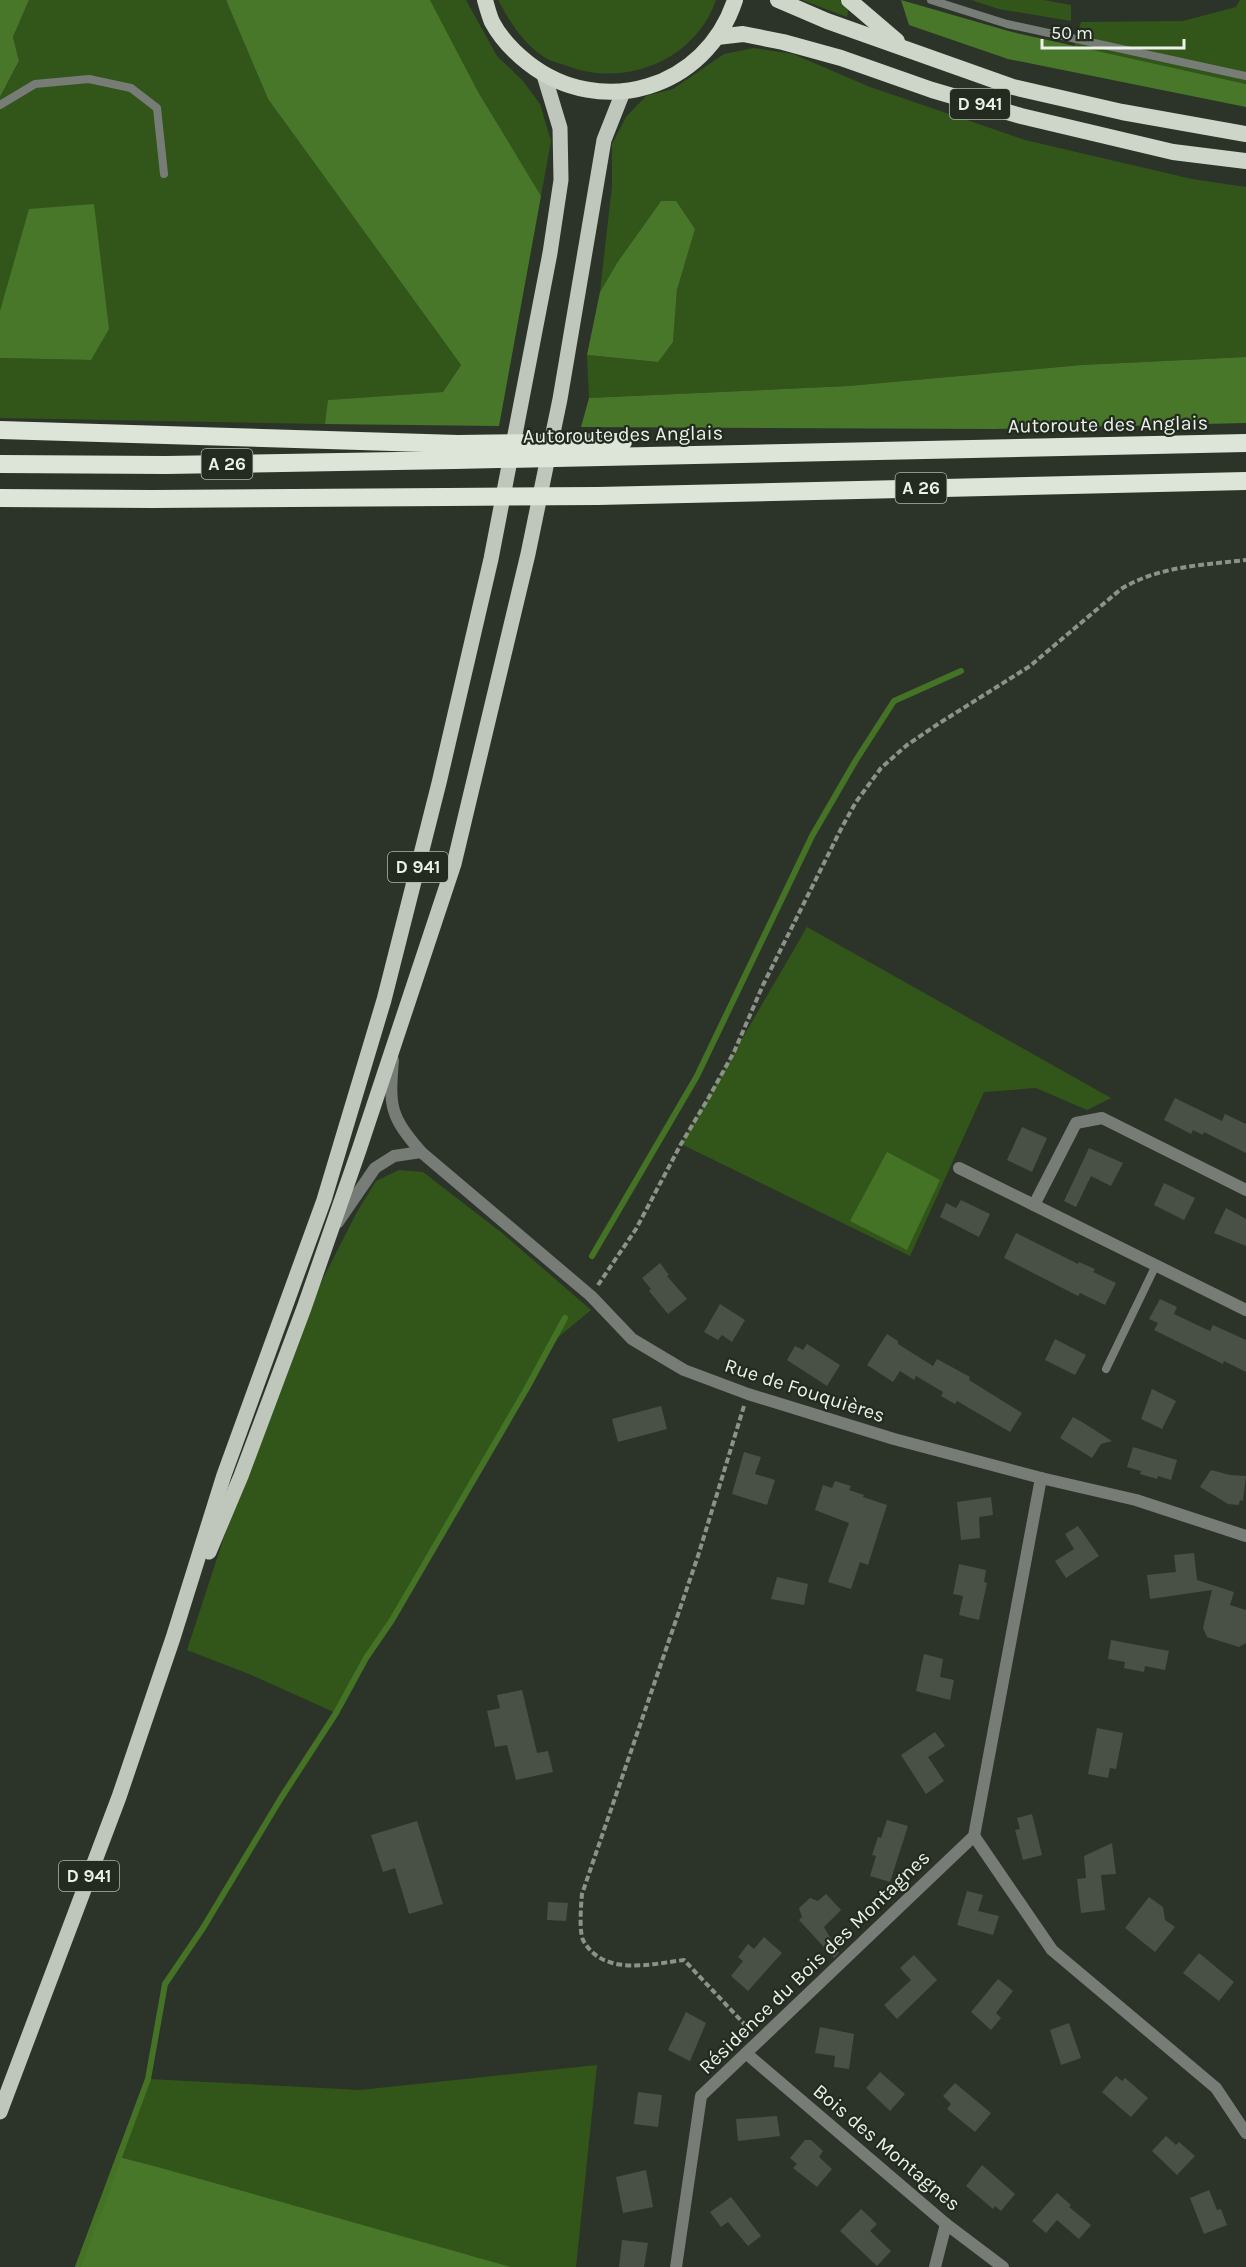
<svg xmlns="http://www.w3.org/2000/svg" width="1246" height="2267" font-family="Karla,sans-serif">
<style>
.green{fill:#325619}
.forest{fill:#487729}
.water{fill:#457325}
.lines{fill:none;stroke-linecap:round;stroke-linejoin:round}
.stream{stroke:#457325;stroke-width:6}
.building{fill:#495045}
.path{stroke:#8c9289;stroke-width:4;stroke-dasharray:6 3;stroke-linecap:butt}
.service{stroke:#787c77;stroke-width:8}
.minor{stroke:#787c77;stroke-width:12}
.tertiary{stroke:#787c77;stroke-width:12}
.primary{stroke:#bfc7bc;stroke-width:15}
.trunk{stroke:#ced6ca;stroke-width:16}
.motorway{stroke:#dce5d7;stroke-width:18}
.motorway-bridge{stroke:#dce5d7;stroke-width:18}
.labels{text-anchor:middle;stroke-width:4.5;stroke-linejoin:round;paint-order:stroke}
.shield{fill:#232a1f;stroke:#afb5ac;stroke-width:1.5}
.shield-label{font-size:18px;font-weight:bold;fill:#ebf0e9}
.street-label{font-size:20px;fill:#ebf0e9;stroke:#232a1f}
</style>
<rect width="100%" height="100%" fill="#2c3429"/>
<!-- green -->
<g class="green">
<polygon points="29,0 226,0 268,99 461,365 443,392 329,400 325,424 0,418 0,358 91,360 0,311 0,97 19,62 13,37"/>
<polygon points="430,0 466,0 497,56 523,81 540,104 551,141 541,196 477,92"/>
<path d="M498 0H716C695 61 623 89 565 65 558 63 550 61 544 57 522 42 510 22 498 0Z"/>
<polygon points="802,0 840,0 848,10 847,17"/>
<polygon points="971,0 1043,0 1071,5 1071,21 999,9"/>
<polygon points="1240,0 1246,0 1246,84 1074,46 1081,22 1183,21 1236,7"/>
<polygon points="754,48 793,54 870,87 1025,140 1192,179 1246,187 1246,357 1082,365 848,386 589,398 587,355 657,362 673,342 677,290 695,229 661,201 617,263 600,292 612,186 612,144 626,117 646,96 673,89 724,54"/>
<polygon points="807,927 1111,1098 1087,1110 1036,1088 984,1092 910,1256 681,1144"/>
<polygon points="399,1170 423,1172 502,1233 591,1310 550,1344 527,1388 392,1620 366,1658 336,1713 249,1674 187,1650 283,1357 357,1212 376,1181"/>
<polygon points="597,2065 576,2267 511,2267 119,2157 148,2079 360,2090"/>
</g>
<!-- forest -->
<g class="forest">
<polygon points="0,0 29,0 13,37 19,61 0,97"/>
<polygon points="226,0 430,0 478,92 541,196 499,426 325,424 328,400 443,392 461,365 268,99"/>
<polygon points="901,0 1012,32 1246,84 1246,107 1008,59 909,25"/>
<polygon points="661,201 676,201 695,229 677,290 673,342 658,362 587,355 600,292 617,263"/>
<polygon points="94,204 109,329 91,360 0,358 0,311 29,209"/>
<polygon points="1246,357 1246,423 994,429 581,427 589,398 848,386 1082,365"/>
<polygon points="119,2157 161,2168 511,2267 78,2267"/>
</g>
<!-- water -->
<polygon class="water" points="887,1152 940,1180 907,1250 850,1221"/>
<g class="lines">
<!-- stream -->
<g class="stream">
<polyline points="592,1256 697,1076 812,836 856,760 894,701 961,671"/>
<polyline points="78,2267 148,2079 165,1984 203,1928 281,1798 336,1713 366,1658 392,1620 527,1388 565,1318"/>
</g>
</g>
<!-- building -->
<g class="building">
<polygon points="1175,1098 1222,1121 1225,1114 1246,1124 1246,1153 1204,1132 1203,1135 1193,1130 1191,1134 1164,1120"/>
<polygon points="1022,1127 1047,1138 1032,1172 1007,1160"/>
<polygon points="1089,1148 1123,1163 1111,1186 1091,1176 1076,1207 1064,1201"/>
<polygon points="1164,1183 1195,1198 1184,1220 1154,1205"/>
<polygon points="961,1200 990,1214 979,1237 940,1217 946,1203 956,1208"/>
<polygon points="1226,1208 1246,1219 1246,1246 1214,1233"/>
<polygon points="1016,1233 1078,1264 1079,1262 1095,1269 1093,1272 1116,1283 1105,1305 1080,1293 1078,1296 1004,1258"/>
<polygon points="660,1263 669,1275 667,1276 687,1299 668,1314 649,1291 651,1289 642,1278"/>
<polygon points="1160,1299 1177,1307 1174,1314 1210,1331 1213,1325 1246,1340 1246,1372 1224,1361 1223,1364 1154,1330 1158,1323 1149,1319"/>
<polygon points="720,1304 745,1320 732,1342 722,1335 718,1340 704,1332"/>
<polygon points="887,1334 898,1341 898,1344 933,1366 937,1359 970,1377 969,1380 1022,1413 1010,1432 957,1401 955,1404 941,1396 943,1392 916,1376 914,1380 900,1371 893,1382 867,1365"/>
<polygon points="1055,1339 1086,1355 1075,1375 1045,1360"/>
<polygon points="807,1344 840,1365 827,1386 787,1360 795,1346 803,1350"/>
<polygon points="1152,1389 1176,1401 1162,1429 1141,1419"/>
<polygon points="661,1406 667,1429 618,1442 612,1419"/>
<polygon points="1073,1417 1082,1422 1112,1441 1101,1444 1092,1458 1060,1438"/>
<polygon points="1133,1447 1177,1460 1171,1480 1158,1476 1157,1479 1140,1474 1141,1471 1127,1467"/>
<polygon points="744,1452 761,1457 755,1474 775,1480 767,1505 732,1494"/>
<polygon points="1211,1470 1230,1475 1246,1476 1243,1501 1240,1500 1239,1505 1228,1504 1200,1487"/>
<polygon points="835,1481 851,1486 849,1490 864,1495 863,1497 887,1505 868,1565 860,1562 851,1589 828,1582 849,1523 815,1510 823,1485 832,1488"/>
<polygon points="991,1497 993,1515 979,1517 980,1538 961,1540 957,1502"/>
<polygon points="1078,1526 1099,1556 1066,1578 1055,1561 1074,1549 1065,1534"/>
<polygon points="1194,1553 1197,1580 1234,1592 1230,1605 1246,1610 1246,1643 1239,1647 1207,1637 1203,1628 1212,1590 1150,1599 1147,1575 1176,1572 1174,1555"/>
<polygon points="959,1564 986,1570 984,1582 987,1583 979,1620 959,1615 963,1596 953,1594"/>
<polygon points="777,1577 808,1584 804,1605 771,1599"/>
<polygon points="1111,1640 1169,1651 1165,1670 1145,1666 1144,1672 1124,1668 1125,1662 1108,1659"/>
<polygon points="924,1654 943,1659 940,1677 954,1680 950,1700 916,1691"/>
<polygon points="522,1690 537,1753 548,1751 553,1772 516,1780 507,1745 495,1747 487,1711 500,1708 497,1695"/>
<polygon points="1097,1728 1123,1733 1116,1769 1110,1768 1108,1778 1088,1774"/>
<polygon points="935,1732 945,1746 928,1757 944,1781 926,1794 901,1755"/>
<polygon points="1032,1814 1042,1855 1023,1860 1015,1830 1020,1829 1017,1818"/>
<polygon points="887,1820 908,1826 890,1882 870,1876 876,1856 872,1855 878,1837 881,1838"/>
<polygon points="417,1821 443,1904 409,1914 395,1868 383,1872 371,1835"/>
<polygon points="1112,1843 1116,1874 1101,1875 1105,1910 1081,1913 1077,1879 1086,1878 1084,1856"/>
<polygon points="967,1891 983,1895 978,1911 999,1916 993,1935 957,1925"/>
<polygon points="826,1894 841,1910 824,1927 839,1953 834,1958 799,1920 802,1917 799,1908 810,1898 818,1901"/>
<polygon points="1149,1897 1163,1907 1165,1920 1175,1927 1155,1952 1125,1928"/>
<polygon points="548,1902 568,1903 566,1921 547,1920"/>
<polygon points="764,1937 782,1953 748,1991 731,1976 743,1961 738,1957 748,1944 754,1949"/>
<polygon points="1199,1953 1234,1982 1219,2001 1183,1973"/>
<polygon points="914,1955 937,1980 897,2019 884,2005 911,1980 900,1968"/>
<polygon points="998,1979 1013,1991 996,2013 1001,2018 991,2030 971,2012"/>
<polygon points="686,2012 706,2023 690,2061 668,2050"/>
<polygon points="1069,2023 1081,2058 1061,2065 1050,2030"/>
<polygon points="820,2027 854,2034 849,2069 834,2067 835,2056 815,2053"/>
<polygon points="880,2072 905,2094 890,2111 866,2088"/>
<polygon points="1116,2076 1122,2081 1125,2078 1148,2098 1131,2117 1102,2092"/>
<polygon points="955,2083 991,2113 975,2132 947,2109 951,2104 943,2096"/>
<polygon points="638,2092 662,2095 658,2127 634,2124"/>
<polygon points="777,2116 780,2136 738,2141 736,2119"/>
<polygon points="1166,2136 1176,2145 1179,2142 1195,2156 1177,2175 1152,2151"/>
<polygon points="805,2140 811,2140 823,2151 819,2157 832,2169 817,2187 793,2168 797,2164 790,2158"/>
<polygon points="982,2165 1015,2194 1001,2211 995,2206 993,2209 966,2186"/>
<polygon points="646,2170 653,2207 623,2213 616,2177"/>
<polygon points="1209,2190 1217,2210 1221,2209 1227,2225 1204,2234 1190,2198"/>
<polygon points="1057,2193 1071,2205 1069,2207 1091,2225 1079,2239 1057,2220 1046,2233 1032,2221"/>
<polygon points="731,2197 761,2236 748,2246 728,2222 721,2227 710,2212"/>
<polygon points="861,2209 877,2224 870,2231 891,2251 877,2266 840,2231"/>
<polygon points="622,2240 648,2243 644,2267 619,2267"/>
</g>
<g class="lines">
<!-- path -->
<g class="path">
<path d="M598 1285 636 1229 681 1144 709 1097 734 1052 763 985 842 827 856 802 881 768 907 745 938 724 1030 666 1121 589C1159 566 1203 565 1246 560"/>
<path d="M744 1406 698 1556 582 1894C581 1904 579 1931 583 1940 603 1977 651 1964 684 1960L749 2029"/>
</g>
<!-- service -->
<g class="service">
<polyline points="931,0 1007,24 1246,76"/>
<polyline points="0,105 35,84 89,79 131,88 157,108 164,174"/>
<polyline points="1106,1369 1156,1265"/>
</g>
<!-- minor -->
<g class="minor">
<polyline points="421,1152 591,1296 632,1339 684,1370 748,1394 894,1439 1041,1478 1136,1500 1246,1536"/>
<polyline points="959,1168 1034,1205"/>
<polyline points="1246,1190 1102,1118 1076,1123 1034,1205 1246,1310"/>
<polyline points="974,1836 1052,1950 1216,2088 1246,2133"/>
<polyline points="747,2054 946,2224 1003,2267"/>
<polyline points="676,2267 701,2096 974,1836 1041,1478"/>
<polyline points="935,2267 946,2224"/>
</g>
<!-- tertiary -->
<g class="tertiary">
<path d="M393 1060C389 1107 390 1116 421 1152"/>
<polyline points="338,1222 375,1168 394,1156 421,1152"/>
</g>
<!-- primary -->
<g class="primary">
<polyline points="209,1552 241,1476 304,1308 359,1150 454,864 528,554 560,399 604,140 623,92"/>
<polyline points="0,2112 119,1797 173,1638 224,1475 324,1200 384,1000 439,783 491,559 550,253 561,180 560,128 544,75"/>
</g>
<!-- trunk -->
<g class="trunk">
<path d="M485 0C487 7 489 15 492 22 500 37 514 52 528 63 601 120 706 89 735 0"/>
<polyline points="778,0 827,21 1013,87 1122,112 1246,134"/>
<polyline points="849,0 897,41"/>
<polyline points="717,37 743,34 783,42 841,58 932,90 1021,116 1173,152 1246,161"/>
</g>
<!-- motorway -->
<g class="motorway">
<polyline points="0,430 458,444"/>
<polyline points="602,457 1246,443"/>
<polyline points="0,464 166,465 454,460"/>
<polyline points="597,496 1246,481"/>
<polyline points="0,498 152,499 447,497"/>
</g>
<!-- motorway-bridge -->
<g class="motorway-bridge">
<polyline points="458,444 623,442"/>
<polyline points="454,460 602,457"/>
<polyline points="447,497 597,496"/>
</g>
</g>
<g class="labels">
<!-- shield labels -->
<g class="shield">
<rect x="950" y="89" width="60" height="30" rx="4.5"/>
<rect x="201.5" y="449" width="51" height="30" rx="4.5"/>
<rect x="895.5" y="473" width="51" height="30" rx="4.5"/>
<rect x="388" y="852" width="60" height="30" rx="4.5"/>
<rect x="59" y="1861" width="60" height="30" rx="4.5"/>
</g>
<g class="shield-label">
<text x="980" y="110">D 941</text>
<text x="227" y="470">A 26</text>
<text x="921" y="494">A 26</text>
<text x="418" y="873">D 941</text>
<text x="89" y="1882">D 941</text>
</g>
<!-- street labels -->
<g class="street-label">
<text transform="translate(1108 424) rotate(-1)" y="7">Autoroute des Anglais</text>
<text transform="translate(623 434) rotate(-1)" y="7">Autoroute des Anglais</text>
<text transform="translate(805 1390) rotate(18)" y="7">Rue de Fouquières</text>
<text transform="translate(814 1962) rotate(-44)" y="7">Résidence du Bois des Montagnes</text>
<text transform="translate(887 2147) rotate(40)" y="7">Bois des Montagnes</text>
</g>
</g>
<!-- scale -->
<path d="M1042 39v9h142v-9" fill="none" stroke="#ebf0e9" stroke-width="3"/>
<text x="1051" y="39" font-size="18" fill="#ebf0e9" stroke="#232a1f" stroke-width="4.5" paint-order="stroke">50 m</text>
</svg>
